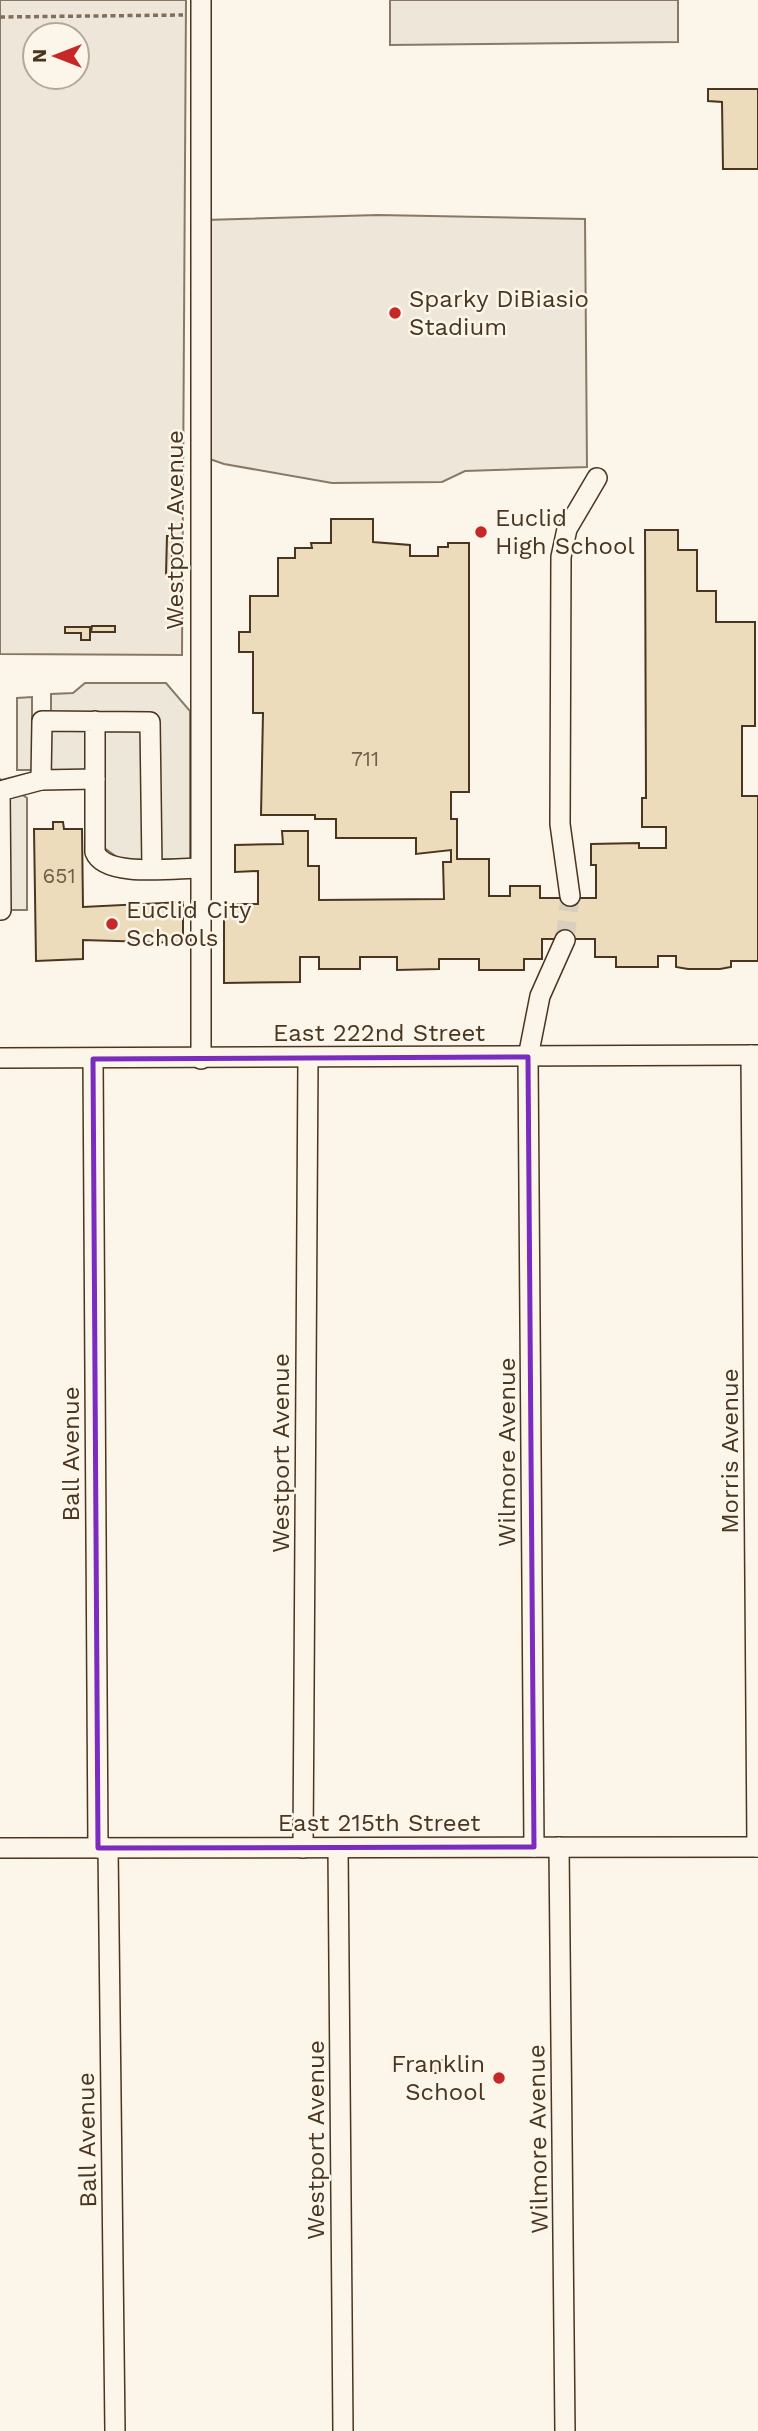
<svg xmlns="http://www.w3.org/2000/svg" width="758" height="2431" font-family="'Work Sans',sans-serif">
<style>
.green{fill:#ede6d9;stroke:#887966;stroke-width:2;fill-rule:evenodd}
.parking{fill:#ede7d9;stroke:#887966;stroke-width:2}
.building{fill:#ecdcbc;stroke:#4a3520;stroke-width:2}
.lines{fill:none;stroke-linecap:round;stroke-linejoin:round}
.minor-tunnel{stroke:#d8cfc1;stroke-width:19;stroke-dasharray:19 10;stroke-linecap:butt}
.minor-casing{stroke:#4a3520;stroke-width:22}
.path{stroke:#7f6f5c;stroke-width:3.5;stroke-dasharray:5 3.5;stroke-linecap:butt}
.minor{stroke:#fbf6e9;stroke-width:19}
.marked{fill:none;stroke:#7b2cbf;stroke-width:5;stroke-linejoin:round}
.poi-dot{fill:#c62828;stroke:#fbf6e9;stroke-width:2.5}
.labels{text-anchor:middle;stroke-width:5;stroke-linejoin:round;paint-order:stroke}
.number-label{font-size:21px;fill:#725f47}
.poi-label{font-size:24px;fill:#4a3520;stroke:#fbf6e9;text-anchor:start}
.street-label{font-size:24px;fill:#4a3520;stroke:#fbf6e9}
</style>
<rect width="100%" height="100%" fill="#fbf6e9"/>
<!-- green -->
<g class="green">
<path d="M0 0H186L182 655 0 654ZM35 35H77V77H35Z"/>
<polygon points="390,0 678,0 678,42 390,45"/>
<polygon points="378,215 585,219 587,467 465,471 442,482 332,483 224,464 204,457 205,220"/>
</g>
<!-- parking -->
<g class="parking">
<polygon points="85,683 166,683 190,711 190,859 121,860 103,847 102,772 51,771 51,694 73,693"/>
<polygon points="32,697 32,770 17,770 17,698"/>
<polygon points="0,779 27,798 27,910 0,910"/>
</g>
<!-- building -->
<g class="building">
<polygon points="708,89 758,89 758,169 723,169 722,102 708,101"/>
<polygon points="331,519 373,519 373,542 410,545 410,556 438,556 438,547 448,547 448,543 469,543 469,792 451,792 451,819 457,819 457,859 489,859 489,896 510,896 510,886 540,886 540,898 596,898 596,865 591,865 591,844 639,843 639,848 666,848 666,827 642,827 642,798 646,798 645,530 678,530 678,550 697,550 697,591 716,591 716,622 755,622 755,726 742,726 742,796 758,796 758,961 731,961 731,967 720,969 688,969 676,967 676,956 658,956 658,967 616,967 616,957 595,957 595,939 542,939 542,959 524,959 524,970 479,970 479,959 439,959 439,969 397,970 397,957 360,957 360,969 319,969 319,957 300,957 300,982 224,983 224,904 258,904 258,871 235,872 235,845 283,844 282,831 308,831 308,866 319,866 319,900 444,899 443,862 451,862 451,850 416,854 416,838 336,838 336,819 315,819 315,815 261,815 263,713 253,713 253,652 239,652 239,632 250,632 250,596 278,596 278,558 295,558 295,548 312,548 311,543 331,543"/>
<polygon points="167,536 172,536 172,575 166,575"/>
<polygon points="92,626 115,626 115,632 91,632"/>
<polygon points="65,627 90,627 90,640 81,640 81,633 65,633"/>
<polygon points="53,822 63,822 64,829 82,829 83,907 183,902 183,943 83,940 83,959 36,961 34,829 53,829"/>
<polygon points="448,2060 448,2073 431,2073 431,2061"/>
</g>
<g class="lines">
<!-- minor-tunnel -->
<polyline class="minor-tunnel" points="565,940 570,896"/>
<!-- minor casing -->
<g class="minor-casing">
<g id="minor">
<polyline points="201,0 201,1059"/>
<polyline points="95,721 95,779 41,780 42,721 150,722 152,868"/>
<path d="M95 779V852C105 878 175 868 200 868"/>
<polyline points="570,896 560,824 561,557 567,529 597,478"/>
<polyline points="1,910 0,791 41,780"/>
<polyline points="751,1055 757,1847"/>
<polyline points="0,1058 758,1055"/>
<polyline points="93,1059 98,1848"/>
<polyline points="534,1847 528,1057 540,996 565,940"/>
<polyline points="559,1847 565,2431"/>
<polyline points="0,1848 758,1847"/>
<polyline points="108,1848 115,2431"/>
<polyline points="303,1848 308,1059"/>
<polyline points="338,1848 343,2431"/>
</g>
</g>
<!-- path -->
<polyline class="path" points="0,17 183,15"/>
<!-- minor -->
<use href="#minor" class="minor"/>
</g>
<!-- marked area -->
<path class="marked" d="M528 1057 534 1847 98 1848 93 1059Z"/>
<!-- markers -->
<g class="poi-dot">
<circle cx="395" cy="313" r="7"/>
<circle cx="481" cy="532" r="7"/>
<circle cx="112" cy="924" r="7"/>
<circle cx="499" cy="2078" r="7"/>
</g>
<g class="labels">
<!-- number labels -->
<g class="number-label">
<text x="365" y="766">711</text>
<text x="59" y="883">651</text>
</g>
<!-- poi labels -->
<g class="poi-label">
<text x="409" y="307">Sparky DiBiasio<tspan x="409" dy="28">Stadium</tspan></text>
<text x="495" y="526">Euclid<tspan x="495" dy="28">High School</tspan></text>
<text x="126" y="918">Euclid City<tspan x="126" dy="28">Schools</tspan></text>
<text x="485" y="2072" text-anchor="end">Franklin<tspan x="485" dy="28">School</tspan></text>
</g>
<!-- street labels -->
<g class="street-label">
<text transform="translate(175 530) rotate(-90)" y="8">Westport Avenue</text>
<text x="379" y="1041">East 222nd Street</text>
<text transform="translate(730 1451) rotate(-90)" y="8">Morris Avenue</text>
<text transform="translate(507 1452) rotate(-90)" y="8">Wilmore Avenue</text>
<text transform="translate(281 1453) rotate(-90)" y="8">Westport Avenue</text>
<text transform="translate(71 1454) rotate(-90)" y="8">Ball Avenue</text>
<text x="379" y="1831">East 215th Street</text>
<text transform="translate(538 2139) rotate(-91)" y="8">Wilmore Avenue</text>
<text transform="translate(87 2140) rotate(-91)" y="8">Ball Avenue</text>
<text transform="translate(316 2140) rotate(-90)" y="8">Westport Avenue</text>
</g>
</g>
<!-- north arrow -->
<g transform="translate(56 56) rotate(270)"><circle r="33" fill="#fbf6e9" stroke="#b4a999" stroke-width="2"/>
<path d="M0-5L12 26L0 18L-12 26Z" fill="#c62828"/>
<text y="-10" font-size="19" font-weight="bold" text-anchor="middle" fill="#4a3520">N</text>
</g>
</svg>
